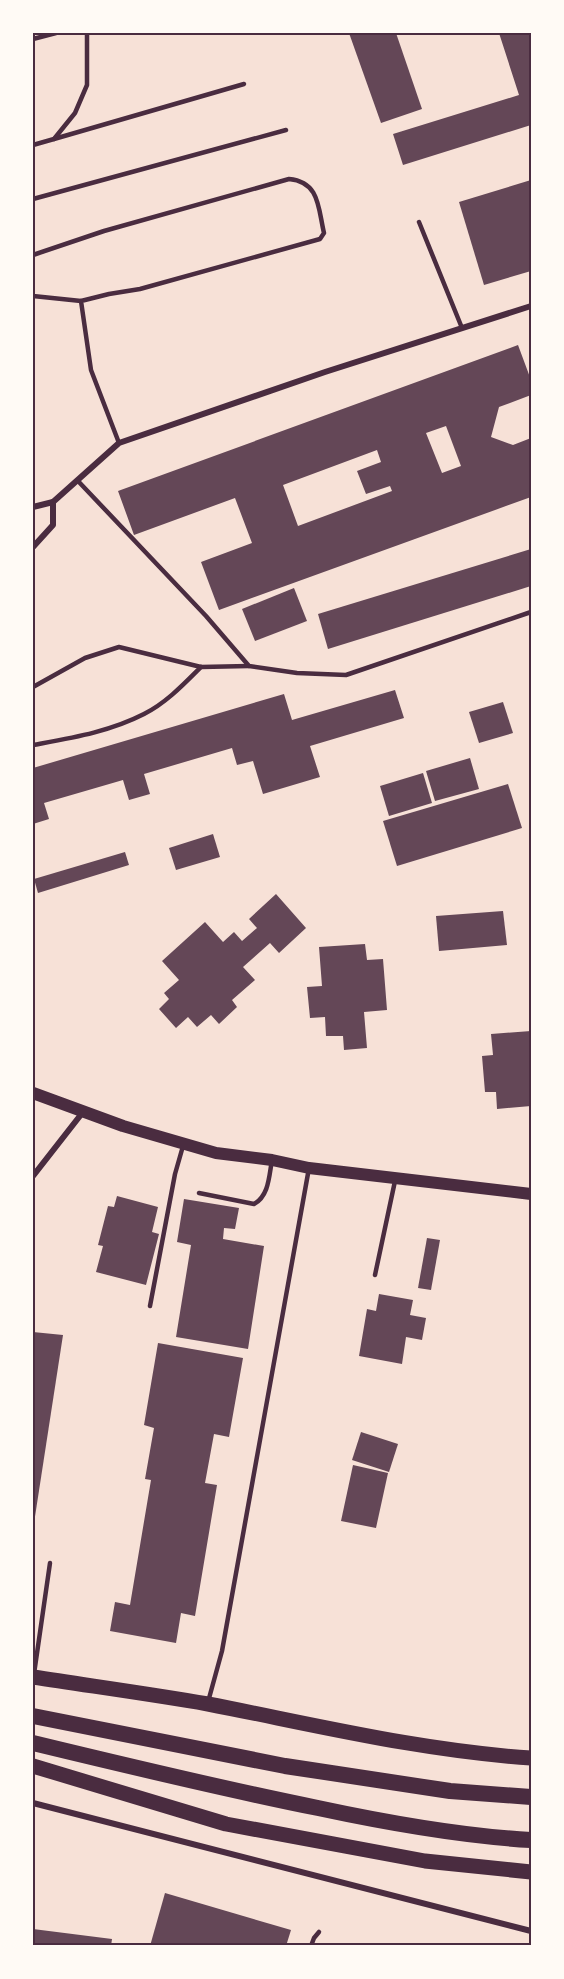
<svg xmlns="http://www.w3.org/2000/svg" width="564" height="1979" font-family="Commissioner,sans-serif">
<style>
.building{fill:#644757;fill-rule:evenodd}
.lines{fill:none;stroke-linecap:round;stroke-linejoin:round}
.service{stroke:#4a2c40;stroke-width:4.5}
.minor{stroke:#4a2c40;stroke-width:6}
.secondary{stroke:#4a2c40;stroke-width:12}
.primary{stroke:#4a2c40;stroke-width:15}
.trunk{stroke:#4a2c40;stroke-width:16}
.neatline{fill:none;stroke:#4a2c40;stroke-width:2}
</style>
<rect width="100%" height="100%" fill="#f7e1d7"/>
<!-- building -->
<g class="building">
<polygon points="349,33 396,33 422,109 381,123"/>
<polygon points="499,33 531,33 531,125 403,165 393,134 519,95"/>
<polygon points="531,180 531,271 484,285 459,202"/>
<path d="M518 345 531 380V395L499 407 491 437 513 445 531 438V497L219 610 201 562 252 543 235 498 134 535 118 491ZM446 426 461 466 442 473 426 433ZM377 450 381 462 357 471 366 494 390 486 392 491 298 526 283 485Z"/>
<polygon points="531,549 531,586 328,649 318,614"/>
<polygon points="294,588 307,621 255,641 242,609"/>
<polygon points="395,690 404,718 310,746 320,777 263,794 253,761 237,765 232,748 144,774 150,794 129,800 123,780 44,803 49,819 33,824 33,768 284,694 292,720"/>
<polygon points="503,702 513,733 479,743 469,712"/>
<polygon points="470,758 479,789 435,801 426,771"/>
<polygon points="423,773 432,803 389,816 380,786"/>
<polygon points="508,784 522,828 397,866 383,821"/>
<polygon points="213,834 220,857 176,870 169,848"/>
<polygon points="125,852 129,865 38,893 34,879"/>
<polygon points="276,894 306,928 279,953 270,943 243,967 255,980 232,1000 237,1007 219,1024 211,1015 197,1027 188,1017 176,1028 159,1009 169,999 164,993 179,980 162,961 205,922 223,942 234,932 242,941 257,928 249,919"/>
<polygon points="503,911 507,945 439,951 436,916"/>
<polygon points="365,944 367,960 383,959 387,1010 364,1012 367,1048 344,1050 343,1036 326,1036 325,1017 310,1018 307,987 322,986 319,947"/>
<polygon points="531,1031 531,1106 497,1109 496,1092 485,1092 482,1056 493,1055 491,1034"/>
<polygon points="117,1196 158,1207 152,1232 159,1234 146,1285 96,1272 103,1246 98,1245 108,1206 114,1207"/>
<polygon points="184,1199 239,1208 235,1229 224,1228 223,1239 264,1246 248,1349 176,1337 191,1245 177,1242"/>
<polygon points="427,1238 440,1240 431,1290 418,1288"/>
<polygon points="379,1294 413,1300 410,1315 426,1318 422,1340 406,1337 402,1364 359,1356 367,1309 376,1311"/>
<polygon points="33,1332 63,1335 34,1523 33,1523"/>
<polygon points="158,1343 243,1358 229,1437 214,1434 205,1483 217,1485 195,1616 181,1613 176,1643 110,1631 115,1602 130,1605 151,1480 145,1479 154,1428 144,1425"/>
<polygon points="361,1432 398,1444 389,1472 352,1460"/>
<polygon points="353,1465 388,1473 376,1528 341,1521"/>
<polygon points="165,1893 291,1930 286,1946 150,1946"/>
<polygon points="33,1929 112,1939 111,1946 33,1946"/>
</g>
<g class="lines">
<!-- service -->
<g class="service">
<polyline points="33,39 56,33"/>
<polyline points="54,139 244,84"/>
<polyline points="33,145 54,139 75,113 87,85 87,33"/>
<polyline points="33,199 286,130"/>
<polyline points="419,222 462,328"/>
<path d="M33 255 104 231 289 179C320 182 318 208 324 233L320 239 140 289 109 294 81 301 91 370 119 443"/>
<polyline points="33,296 81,301"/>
<polyline points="78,481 206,616 249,666 297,673 346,675 531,612"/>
<polyline points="33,687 85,658 119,647 201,667 249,666"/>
<path d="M33 745C71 738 109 732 144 714 166 703 184 684 201 667"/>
<path d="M199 1193 254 1204C269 1196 269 1176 272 1160"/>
<polyline points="375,1275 395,1181"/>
<polyline points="150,1306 175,1174 183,1146"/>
<polyline points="34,1674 50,1563"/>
<polyline points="208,1702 222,1651 309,1168"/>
<polyline points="311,1946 314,1938 319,1932"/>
</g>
<!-- minor -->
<g class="minor">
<polyline points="33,507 53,502 119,443 325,372 531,306"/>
<polyline points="33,547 53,525 53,502"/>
<polyline points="33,1176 83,1112"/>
<polyline points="33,1803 531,1931"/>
</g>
<!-- secondary -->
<polyline class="secondary" points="33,1093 123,1126 216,1153 272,1160 309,1168 531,1194"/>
<!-- primary -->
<g class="primary">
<path d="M33 1677C91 1686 150 1694 208 1704 316 1725 422 1751 531 1758"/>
<polyline points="33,1766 226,1824 425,1861 531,1872"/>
</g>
<!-- trunk -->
<g class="trunk">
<polyline points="33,1716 285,1766 450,1791 531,1797"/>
<path d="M33 1743C128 1766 223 1789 318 1808 388 1823 460 1836 531 1840"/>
</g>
</g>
<!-- border -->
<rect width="564" height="1979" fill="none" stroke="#fffaf5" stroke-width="69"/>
<rect x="34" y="34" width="496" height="1910" class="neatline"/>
</svg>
